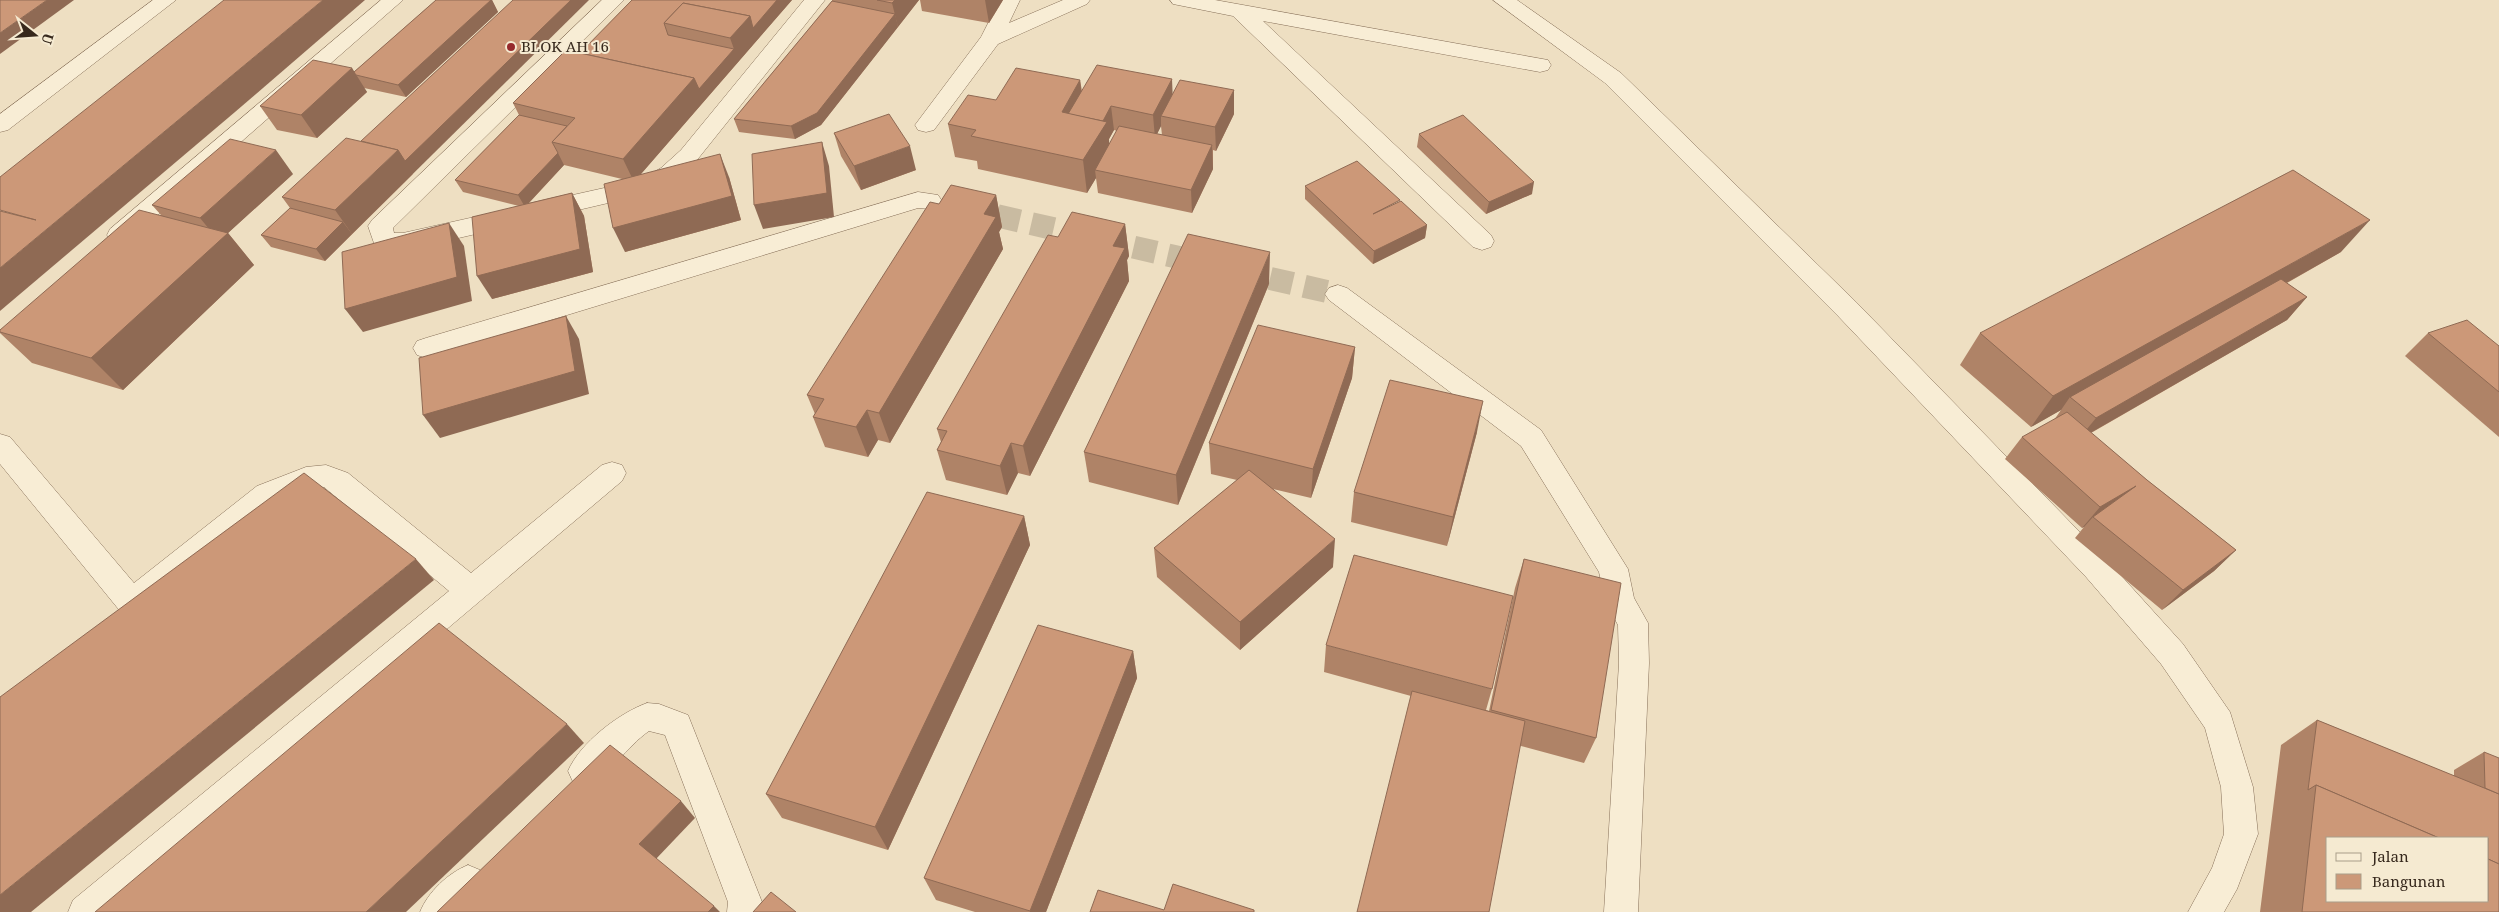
<svg xmlns="http://www.w3.org/2000/svg" width="2499" height="912" font-family="'Noto Serif',serif">
<style>
.lines{fill:none;stroke-linecap:round;stroke-linejoin:round}
.minor-tunnel{stroke:#c9bba1;stroke-width:23;stroke-dasharray:23 12;stroke-linecap:butt}
.minor-casing{stroke:#877059;stroke-width:1}
.minor{fill:#f8edd5;fill-rule:evenodd}
.wall{fill:#af8367;fill-rule:evenodd}
.shaded-wall{fill:#8f6a54}
.building{fill:#cc9878;stroke:#8f6a54}
.poi-dot{fill:#962a2d;stroke:#f5ead1;stroke-width:2}
.labels{text-anchor:middle;stroke-width:4;stroke-linejoin:round;paint-order:stroke}
.far-poi-label{font-size:15px;fill:#37291d;stroke:#f5ead1;text-anchor:start}
</style>
<rect width="100%" height="100%" fill="#eedfc2"/>
<g class="lines">
<!-- minor-tunnel -->
<polyline class="minor-tunnel" points="963,208 1338,294"/>
<!-- minor casing -->
<g class="minor-casing">
<g id="minor">
<polygon points="153,0 176,0 8,130 0,132 0,114"/>
<polygon points="381,0 403,0 128,241 119,243 110,241 107,235 110,229"/>
<polygon points="602,0 624,0 393,228 394,233 403,233 640,180 661,168 681,150 804,0 825,0 697,160 677,180 655,192 403,251 375,246 368,226 372,220"/>
<polygon points="1000,0 1020,0 1009,23 1063,0 1090,0 1087,4 998,44 934,130 926,132 918,130 915,125 981,37"/>
<polygon points="1170,0 1215,0 1548,60 1551,65 1548,70 1540,72 1263,21 1491,235 1494,241 1491,247 1482,250 1473,247 1233,16 1173,4"/>
<polygon points="1493,0 1517,0 1621,73 1856,302 2106,559 2183,644 2230,712 2253,787 2258,834 2237,889 2224,912 2188,912 2212,868 2224,834 2221,787 2205,728 2161,664 2086,577 1838,316 1605,83"/>
<polygon points="918,192 938,195 942,201 938,207 930,209 918,208 426,358 417,355 413,348 417,341 426,338"/>
<polygon points="1338,285 1347,288 1541,430 1628,569 1634,598 1648,623 1649,663 1638,912 1604,912 1619,663 1618,625 1605,601 1599,572 1521,446 1329,300 1325,294 1329,288"/>
<polygon points="0,434 10,437 134,583 257,486 306,467 326,465 348,473 471,573 602,465 612,462 622,465 626,473 622,481 112,912 68,912 73,900 449,591 324,487 309,489 277,502 143,611 132,615 120,611 0,464"/>
<path d="M647 703 659 704 688 715 762 902 761 912H727L728 902 665 735 649 731C626 747 610 776 584 786L573 782 568 771C580 743 619 713 647 703Z"/>
<path d="M468 865 480 870 485 882 480 894 462 912H420C428 892 448 873 468 865Z"/>
</g>
</g>
<!-- minor -->
<use href="#minor" class="minor"/>
</g>
<!-- wall -->
<g class="wall">
<polygon points="436,0 492,0 498,12 406,97 364,88 367,92 317,138 277,130 260,106 352,68 354,72"/>
<polygon points="632,0 792,0 641,174 729,177 741,220 625,252 622,179 564,165 529,203 572,193 584,216 593,272 492,299 519,206 463,192 455,180 519,115 513,103 580,53"/>
<polygon points="832,0 919,0 821,125 795,139 739,132 734,119 832,1"/>
<polygon points="920,0 1003,0 989,23 922,11"/>
<path d="M1172 79V94L1234 90V114L1216 151 1213 150V169L1192 213 1098 193 1096 178 1087 193 978 169 977 161 955 157 948 124 996 100 1080 80 1082 91ZM1161 126 1162 135 1157 134ZM1114 130 1117 131 1109 145V139Z"/>
<polygon points="834,133 916,170 861,190 841,156"/>
<polygon points="1419,134 1532,194 1486,214 1417,147"/>
<polygon points="293,174 228,233 254,265 123,390 32,363 0,333 0,330 161,215 152,205"/>
<polygon points="413,174 325,261 271,247 261,235 290,208 282,197"/>
<polygon points="1305,186 1427,225 1425,238 1373,264 1305,199"/>
<polygon points="996,195 1002,227 999,232 1003,249 890,443 878,440 868,457 825,447 813,417 815,414 807,395 939,204"/>
<polygon points="1125,224 1129,256 1127,260 1129,281 1030,476 1018,473 1007,495 946,480 937,450 941,442 937,429 1058,237"/>
<polygon points="2341,252 2287,283 2307,297 2287,320 2091,433 2147,480 2236,550 2214,571 2162,610 2075,538 2084,527 2082,528 2005,459 2022,437 2054,420 2061,410 2031,427 1960,365 1980,333"/>
<polygon points="1269,284 1178,505 1089,482 1084,452"/>
<polygon points="2428,333 2499,346 2499,437 2405,356"/>
<polygon points="1355,347 1352,378 1311,498 1273,489 1333,567 1240,650 1157,577 1154,548 1237,480 1211,474 1209,443"/>
<polygon points="1477,432 1447,546 1351,522 1354,492"/>
<polygon points="1024,516 1030,545 888,850 782,818 766,794"/>
<polygon points="1524,559 1596,738 1584,763 1521,746 1411,696 1324,672 1326,645 1492,689 1486,710 1489,711 1515,588"/>
<polygon points="1133,651 1137,678 1046,912 975,912 936,900 924,878"/>
<polygon points="2317,720 2454,776 2454,770 2484,752 2499,912 2260,912 2281,745"/>
</g>
<!-- shaded-wall -->
<g class="shaded-wall">
<polygon points="47,0 74,0 0,54 0,33"/>
<polygon points="323,0 365,0 235,112 0,311 0,268"/>
<polygon points="491,0 492,0 498,12 406,97 398,85"/>
<polygon points="571,0 589,0 352,234 335,210 398,150"/>
<polygon points="777,0 792,0 634,182 623,159 694,78 734,49 730,38 750,16"/>
<polygon points="895,0 919,0 898,27 892,3"/>
<polygon points="985,0 1003,0 989,23"/>
<polygon points="895,14 898,27 821,125 795,139 791,126"/>
<polygon points="352,68 367,92 317,138 301,115"/>
<polygon points="1172,79 1173,103 1161,116 1161,126 1155,138 1153,115"/>
<polygon points="1080,80 1084,113 1078,124 1062,112"/>
<polygon points="1234,90 1234,114 1216,151 1215,127"/>
<polygon points="1111,106 1114,130 1109,139 1110,154 1095,170 1096,178 1087,193 1083,160 1099,128"/>
<polygon points="822,142 829,166 834,217 763,229 754,205"/>
<polygon points="1212,145 1213,169 1192,213 1191,190"/>
<polygon points="910,146 916,170 861,190 854,166"/>
<polygon points="276,150 293,174 228,233 254,265 123,390 91,358 219,241 200,218"/>
<polygon points="558,153 564,165 525,207 518,195"/>
<polygon points="720,154 729,177 741,220 625,252 613,228"/>
<polygon points="1534,182 1532,194 1486,214 1489,202"/>
<polygon points="572,193 584,216 593,272 492,299 477,276"/>
<polygon points="996,195 1002,227 999,232 1003,249 890,443 879,413 984,214"/>
<polygon points="2370,220 2341,252 2076,401 2070,397 2061,410 2031,427 2053,396"/>
<polygon points="343,222 352,234 325,261 316,249"/>
<polygon points="449,223 464,246 472,301 363,332 345,309"/>
<polygon points="1125,224 1129,256 1127,260 1129,281 1030,476 1023,446 1113,246"/>
<polygon points="1427,225 1425,238 1373,264 1374,251"/>
<polygon points="1270,252 1269,284 1178,505 1176,475"/>
<polygon points="2307,297 2287,320 2078,440 2096,418"/>
<polygon points="566,316 579,339 589,394 440,438 423,415"/>
<polygon points="1355,347 1352,378 1311,498 1313,469"/>
<polygon points="1483,401 1477,432 1447,546 1453,517"/>
<polygon points="867,410 878,440 868,457 856,427"/>
<polygon points="1011,443 1018,473 1007,495 1000,466"/>
<polygon points="2136,486 2093,517 2084,527 2082,528 2100,507"/>
<polygon points="1024,516 1030,545 888,850 875,827"/>
<polygon points="1335,539 1333,567 1240,650 1240,622"/>
<polygon points="2236,550 2214,571 2162,610 2183,590"/>
<polygon points="416,559 434,580 31,912 0,912 0,895"/>
<polygon points="1133,651 1137,678 1046,912 1030,912 1030,911"/>
<polygon points="567,724 584,743 406,912 366,912"/>
<polygon points="681,801 695,818 655,860 639,844"/>
<polygon points="714,906 720,912 708,912"/>
</g>
<!-- building -->
<g class="building">
<polygon points="0,0 47,0 0,33"/>
<polygon points="224,0 323,0 0,268 0,211 36,220 0,210 0,177"/>
<polygon points="436,0 491,0 398,85 356,75 354,72"/>
<polygon points="513,0 571,0 405,161 398,150 361,141"/>
<polygon points="632,0 777,0 753,28 750,16 683,3 664,23 668,35 734,49 699,89 694,78 580,53"/>
<polygon points="877,0 895,0 892,3"/>
<polygon points="832,1 895,14 817,113 791,126 734,119"/>
<polygon points="683,3 750,16 730,38 664,23"/>
<polygon points="566,50 694,78 623,159 552,142 575,118 513,103"/>
<polygon points="313,60 352,68 301,115 260,106"/>
<polygon points="1097,65 1172,79 1153,115 1111,106 1103,121 1068,114"/>
<polygon points="1016,68 1080,80 1062,112 1107,122 1083,160 971,136 976,130 948,124 968,95 996,100"/>
<polygon points="1180,80 1234,90 1215,127 1161,116"/>
<polygon points="889,114 910,146 854,166 834,133"/>
<polygon points="519,115 567,126 552,142 558,153 518,195 455,180"/>
<polygon points="1463,115 1534,182 1489,202 1419,134"/>
<polygon points="1119,126 1212,145 1191,190 1095,170"/>
<polygon points="346,138 398,150 335,210 282,197"/>
<polygon points="230,139 276,150 200,218 152,205"/>
<polygon points="822,142 827,193 754,205 752,154"/>
<polygon points="720,154 732,196 613,228 604,184"/>
<polygon points="1357,161 1400,200 1373,214 1401,201 1427,225 1374,251 1305,186"/>
<polygon points="2293,170 2370,220 2053,396 1980,333"/>
<polygon points="951,185 996,195 984,214 996,217 879,413 867,410 856,427 813,417 824,399 807,395 930,202 939,204"/>
<polygon points="572,193 580,249 477,276 472,217"/>
<polygon points="290,208 343,222 316,249 261,235"/>
<polygon points="139,210 228,233 91,358 0,332 0,330"/>
<polygon points="1072,212 1125,224 1113,246 1125,248 1023,446 1011,443 1000,466 937,450 947,431 937,429 1048,235 1058,237"/>
<polygon points="449,223 457,277 345,309 342,252"/>
<polygon points="1188,234 1270,252 1176,475 1084,452"/>
<polygon points="2281,279 2307,297 2096,418 2070,397"/>
<polygon points="566,316 575,371 423,415 419,358"/>
<polygon points="2467,320 2499,346 2499,392 2428,333"/>
<polygon points="1258,325 1355,347 1313,469 1209,443"/>
<polygon points="1390,380 1483,401 1453,517 1354,492"/>
<polygon points="2067,412 2147,480 2236,550 2183,590 2093,517 2136,486 2100,507 2022,437"/>
<polygon points="1249,470 1335,539 1240,622 1154,548"/>
<polygon points="304,473 416,559 0,895 0,697"/>
<polygon points="927,492 1024,516 875,827 766,794"/>
<polygon points="1354,555 1513,596 1492,689 1326,645"/>
<polygon points="1524,559 1621,583 1596,738 1491,710"/>
<polygon points="439,623 567,724 366,912 95,912"/>
<polygon points="1038,625 1133,651 1030,911 924,878"/>
<polygon points="1412,691 1525,721 1489,912 1357,912"/>
<polygon points="2317,720 2499,794 2499,864 2488,859 2488,838 2439,838 2316,785 2308,790"/>
<polygon points="610,745 681,801 639,844 714,906 708,912 437,912"/>
<polygon points="2484,752 2499,758 2499,794 2485,788"/>
<polygon points="2316,785 2439,838 2328,838 2328,901 2488,901 2488,859 2499,864 2499,912 2302,912"/>
<polygon points="1173,884 1254,910 1254,912 1090,912 1098,890 1164,910"/>
<polygon points="771,892 796,912 753,912"/>
</g>
<!-- markers -->
<circle class="poi-dot" cx="511" cy="47" r="5"/>
<g class="labels">
<!-- far-poi labels -->
<g class="far-poi-label">
<text x="521" y="52">BLOK AH 16</text>
</g>
</g>
<!-- legend -->
<rect x="2326" y="837" width="162" height="65" fill="#f5ead1" stroke="#a99d89"/>
<rect x="2336" y="853" width="25" height="8" fill="#f8edd5" stroke="#a99d89"/>
<text x="2372" y="862" font-size="15" fill="#37291d">Jalan</text>
<rect x="2336" y="874" width="25" height="15" fill="#cc9878" stroke="#a99d89"/>
<text x="2372" y="887" font-size="15" fill="#37291d">Bangunan</text>
<!-- north arrow -->
<g transform="translate(35 35) rotate(107)" stroke="#f5ead1" stroke-width="4" paint-order="stroke">
<path d="M0-4L9 19L0 12L-9 19Z" fill="#37291d"/>
<text y="-8" font-size="14" font-weight="bold" text-anchor="middle" fill="#37291d">U</text>
</g>
</svg>
